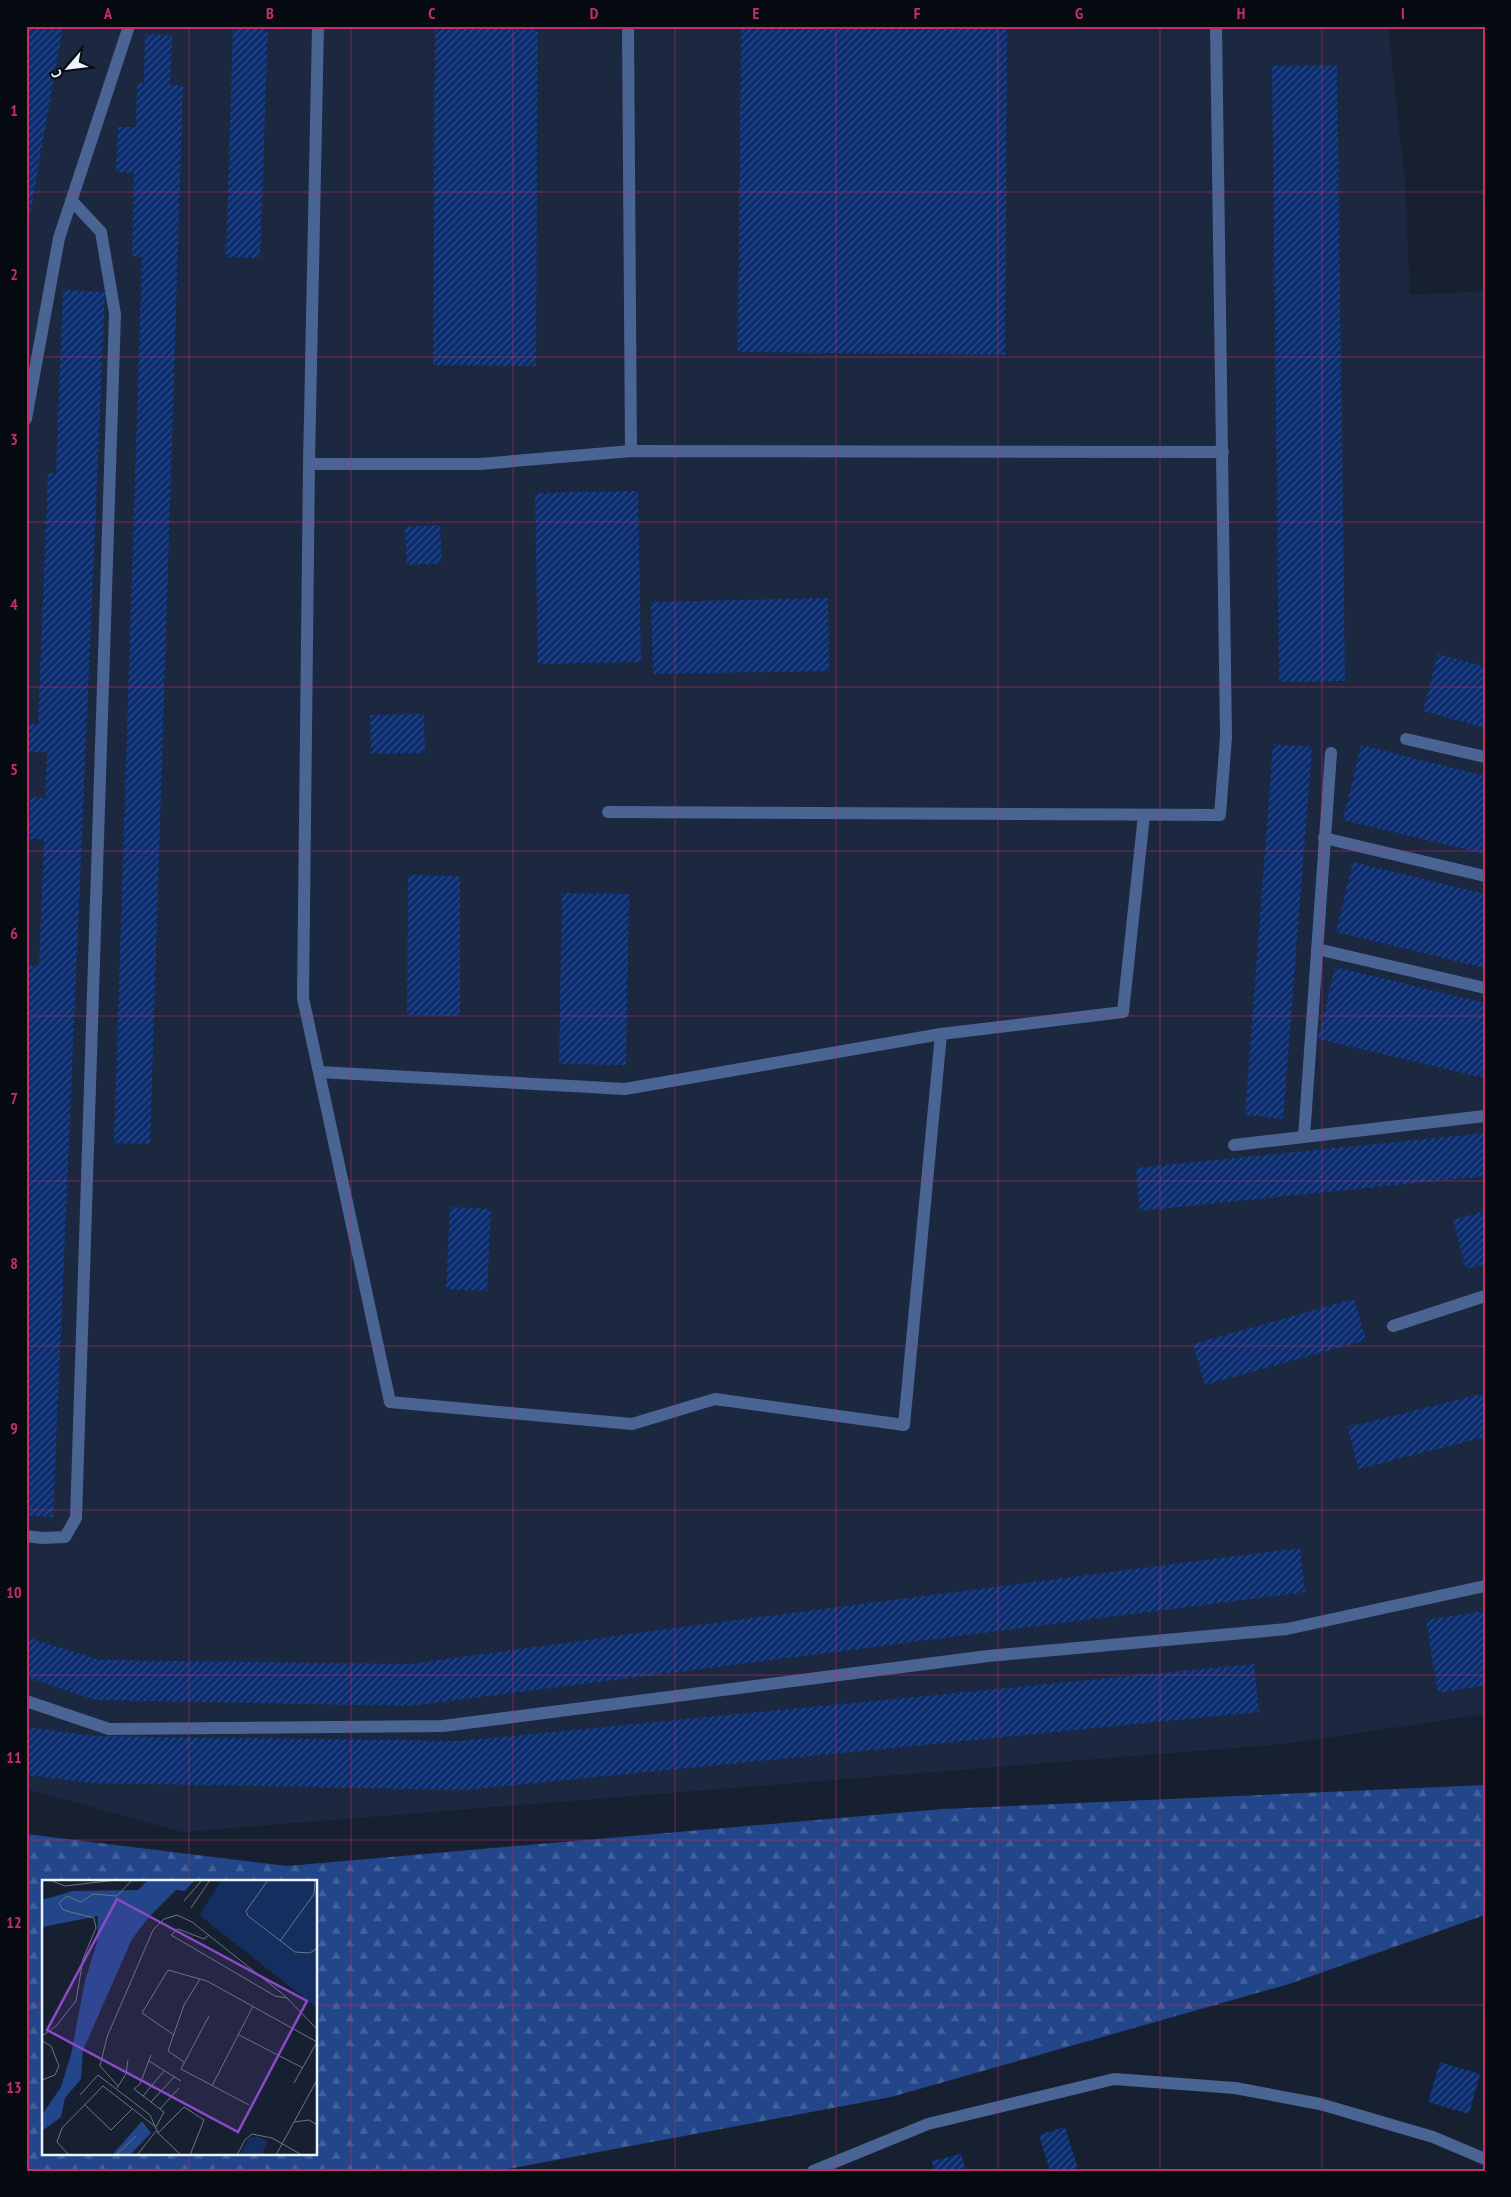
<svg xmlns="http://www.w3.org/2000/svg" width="1511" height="2197" font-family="'PT Sans Narrow',sans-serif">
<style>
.built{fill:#1b283f}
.forest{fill:url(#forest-firs);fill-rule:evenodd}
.building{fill:url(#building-hatch)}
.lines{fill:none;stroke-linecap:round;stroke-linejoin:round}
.service{stroke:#4a6493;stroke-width:12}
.grid{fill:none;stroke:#c62e6b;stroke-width:1;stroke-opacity:0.55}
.inset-road{fill:none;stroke:#6c7583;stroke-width:1}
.view{fill:#8c4ac8;fill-opacity:0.15;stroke:#8c4ac8;stroke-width:2.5}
.inset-edge{fill:none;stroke:#eef4fe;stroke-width:2.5}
.neatline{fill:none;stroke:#c62e6b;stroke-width:2}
.grid-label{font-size:16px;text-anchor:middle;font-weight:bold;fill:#c62e6b}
</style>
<defs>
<pattern id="forest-firs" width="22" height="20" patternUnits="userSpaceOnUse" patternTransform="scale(1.25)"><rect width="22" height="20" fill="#224689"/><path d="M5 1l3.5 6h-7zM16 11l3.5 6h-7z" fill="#42619b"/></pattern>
<pattern id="building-hatch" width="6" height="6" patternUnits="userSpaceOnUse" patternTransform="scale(1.25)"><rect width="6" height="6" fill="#0b2d6f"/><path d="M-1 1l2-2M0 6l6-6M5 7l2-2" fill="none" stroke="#2f4c85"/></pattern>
</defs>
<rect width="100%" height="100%" fill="#162031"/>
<!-- built -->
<polygon class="built" points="26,26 1388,26 1405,182 1410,295 1485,291 1485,1714 1285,1744 182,1832 26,1789"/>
<!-- forest -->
<path class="forest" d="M1485 1785V1915L1289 1984 891 2097 498 2171H26V1834L287 1866 943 1809ZM44 1881H316V2153H44Z"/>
<!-- building -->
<g class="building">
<polygon points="26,26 63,26 27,231 26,231"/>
<polygon points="233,26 268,26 260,258 226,257"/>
<polygon points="435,26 538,26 536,366 433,365"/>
<polygon points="741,26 1007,26 1005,355 738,352"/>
<polygon points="145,34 172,35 170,85 183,85 150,1144 114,1143 142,257 132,256 134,173 116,172 118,127 136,127 137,83 144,83"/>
<polygon points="1337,65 1345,681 1279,682 1272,66"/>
<polygon points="63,290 105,292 53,1517 26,1516 26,966 39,966 44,839 29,839 30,797 45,798 47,752 26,752 26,724 38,724 48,473 56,473"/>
<polygon points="638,491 641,662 538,664 535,493"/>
<polygon points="440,525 442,563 407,565 405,527"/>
<polygon points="828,598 829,671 653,674 651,602"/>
<polygon points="1438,654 1485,667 1485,728 1423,711"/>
<polygon points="424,714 425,753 371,754 370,715"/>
<polygon points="1273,744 1312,747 1283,1119 1245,1115"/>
<polygon points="1361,745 1485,776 1485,854 1343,820"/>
<polygon points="1353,862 1485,894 1485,968 1336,932"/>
<polygon points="408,875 460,876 460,1016 407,1015"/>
<polygon points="562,893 629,894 626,1065 559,1064"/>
<polygon points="1335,967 1485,1003 1485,1078 1318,1039"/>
<polygon points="1485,1133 1485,1176 1140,1211 1136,1168"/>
<polygon points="450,1207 491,1209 487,1291 446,1289"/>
<polygon points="1485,1211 1485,1264 1466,1269 1453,1220"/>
<polygon points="1354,1299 1366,1340 1205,1385 1193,1344"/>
<polygon points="1485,1393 1485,1437 1358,1469 1348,1427"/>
<polygon points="1300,1548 1305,1592 410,1706 95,1700 26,1677 26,1637 100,1660 410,1664 667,1629"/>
<polygon points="1485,1611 1485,1685 1438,1693 1426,1620"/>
<polygon points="1254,1664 1259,1712 464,1790 92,1783 26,1775 26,1727 95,1736 460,1741"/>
<polygon points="1440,2062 1480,2074 1469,2114 1428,2102"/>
<polygon points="1065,2127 1078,2168 1069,2171 1050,2171 1039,2135"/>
<polygon points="961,2154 966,2171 934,2171 932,2161"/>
</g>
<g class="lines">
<!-- service -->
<g class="service">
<polyline points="318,26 309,464 303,998 390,1402 632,1424 715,1399 904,1425 941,1034"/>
<polyline points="628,26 631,451"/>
<polyline points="26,419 59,238 129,26"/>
<polyline points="309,464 480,464 631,451 1223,452"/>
<polyline points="1406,739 1485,757"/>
<polyline points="608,812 1220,815 1226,737 1216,26"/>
<polyline points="1324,838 1485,876"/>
<polyline points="1317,949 1485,988"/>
<polyline points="319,1072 625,1089 941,1034 1123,1012 1144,815"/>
<polyline points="1304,1137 1331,753"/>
<polyline points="1234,1145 1485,1116"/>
<polyline points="1393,1326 1485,1296"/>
<polyline points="26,1536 42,1538 65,1537 76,1518 115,314 101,232 72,201"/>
<polyline points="26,1701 109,1729 443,1726 988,1656 1287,1629 1485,1586"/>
<polyline points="813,2171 928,2124 1114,2079 1235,2088 1320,2104 1433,2137 1485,2159"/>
</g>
</g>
<!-- grid -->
<path class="grid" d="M189 26V1881M351 26V2171M513 26V2171M675 26V2171M836 26V2171M998 26V2171M1160 26V2171M1322 26V2171M26 192H1485M26 357H1485M26 522H1485M26 687H1485M26 851H1485M26 1016H1485M26 1181H1485M26 1346H1485M26 1510H1485M26 1675H1485M26 1840H1485M26 2005H44M316 2005H1485M189 2153V2171"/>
<!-- overview -->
<g transform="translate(42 1880)">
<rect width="275" height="275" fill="#162031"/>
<path d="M216 256 226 262 221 271 224 275H198L207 258Z" fill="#142e60"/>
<path d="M106 0H153L143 11 134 10 106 38 90 59 41 170 39 199 23 218 19 237 0 251V235L19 207 29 174 43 101 55 62 56 36 0 47V20L31 11 96 10ZM100 241 109 253 88 275H70Z" fill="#224689"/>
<path d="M180 0H275V128L157 35Z" fill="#142e60"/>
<path class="inset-road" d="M8 0 23 6 74 0M226 0 204 31 206 36 253 72 268 73 275 68M142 21 160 0M149 28 168 0M167 55 162 59 136 49 129 55 233 116 245 118M238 61 272 14 273 0M167 136 139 189 207 225M132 155 100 133 126 90 165 101 275 162M197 155 261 188M0 156 14 146 34 121 41 79 54 48 52 38 21 30 17 23 25 16 39 22 51 14 75 16 90 0M0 161 9 166 17 186 13 195 0 200M109 175 98 204 92 209 122 232 114 247M107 181 139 201M142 182 126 171 142 125 158 99M252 203 275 162M76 206 58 186 65 157 111 50 122 39 135 35 150 42 242 115 275 149M170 206 211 126M75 208 84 194 86 180M38 215 56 195 108 235 116 253 139 275M101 216 122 191M109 222 132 197M43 225 69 250 90 229M118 229 137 208M252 242 267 240 275 245M116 253 142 227 162 240 148 275M27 275 15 262 20 248 61 206 114 247M74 275 94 256M95 275 115 250M195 275 203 260 210 254 230 258 260 275M234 275 275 200"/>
<path class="view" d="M75 19 265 121 196 252 5 150Z"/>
<rect width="275" height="275" class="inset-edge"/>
</g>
<!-- border -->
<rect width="1511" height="2197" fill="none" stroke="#060a11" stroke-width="55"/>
<!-- north arrow -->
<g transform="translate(68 68) rotate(242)" stroke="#060a11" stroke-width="4" paint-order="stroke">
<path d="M0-4L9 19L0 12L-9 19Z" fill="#eef4fe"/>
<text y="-8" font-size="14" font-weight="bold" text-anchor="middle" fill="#eef4fe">С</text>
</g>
<rect x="28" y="28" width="1456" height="2142" class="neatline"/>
<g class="grid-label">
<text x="108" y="19">A</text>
<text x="270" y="19">B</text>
<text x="432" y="19">C</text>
<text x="594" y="19">D</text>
<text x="756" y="19">E</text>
<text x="917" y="19">F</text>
<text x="1079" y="19">G</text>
<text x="1241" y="19">H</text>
<text x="1403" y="19">I</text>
<text x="14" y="116">1</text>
<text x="14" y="280">2</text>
<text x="14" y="445">3</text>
<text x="14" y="610">4</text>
<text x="14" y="775">5</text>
<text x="14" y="939">6</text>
<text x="14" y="1104">7</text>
<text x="14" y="1269">8</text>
<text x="14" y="1434">9</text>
<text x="14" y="1598">10</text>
<text x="14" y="1763">11</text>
<text x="14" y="1928">12</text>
<text x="14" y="2093">13</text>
</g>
</svg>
